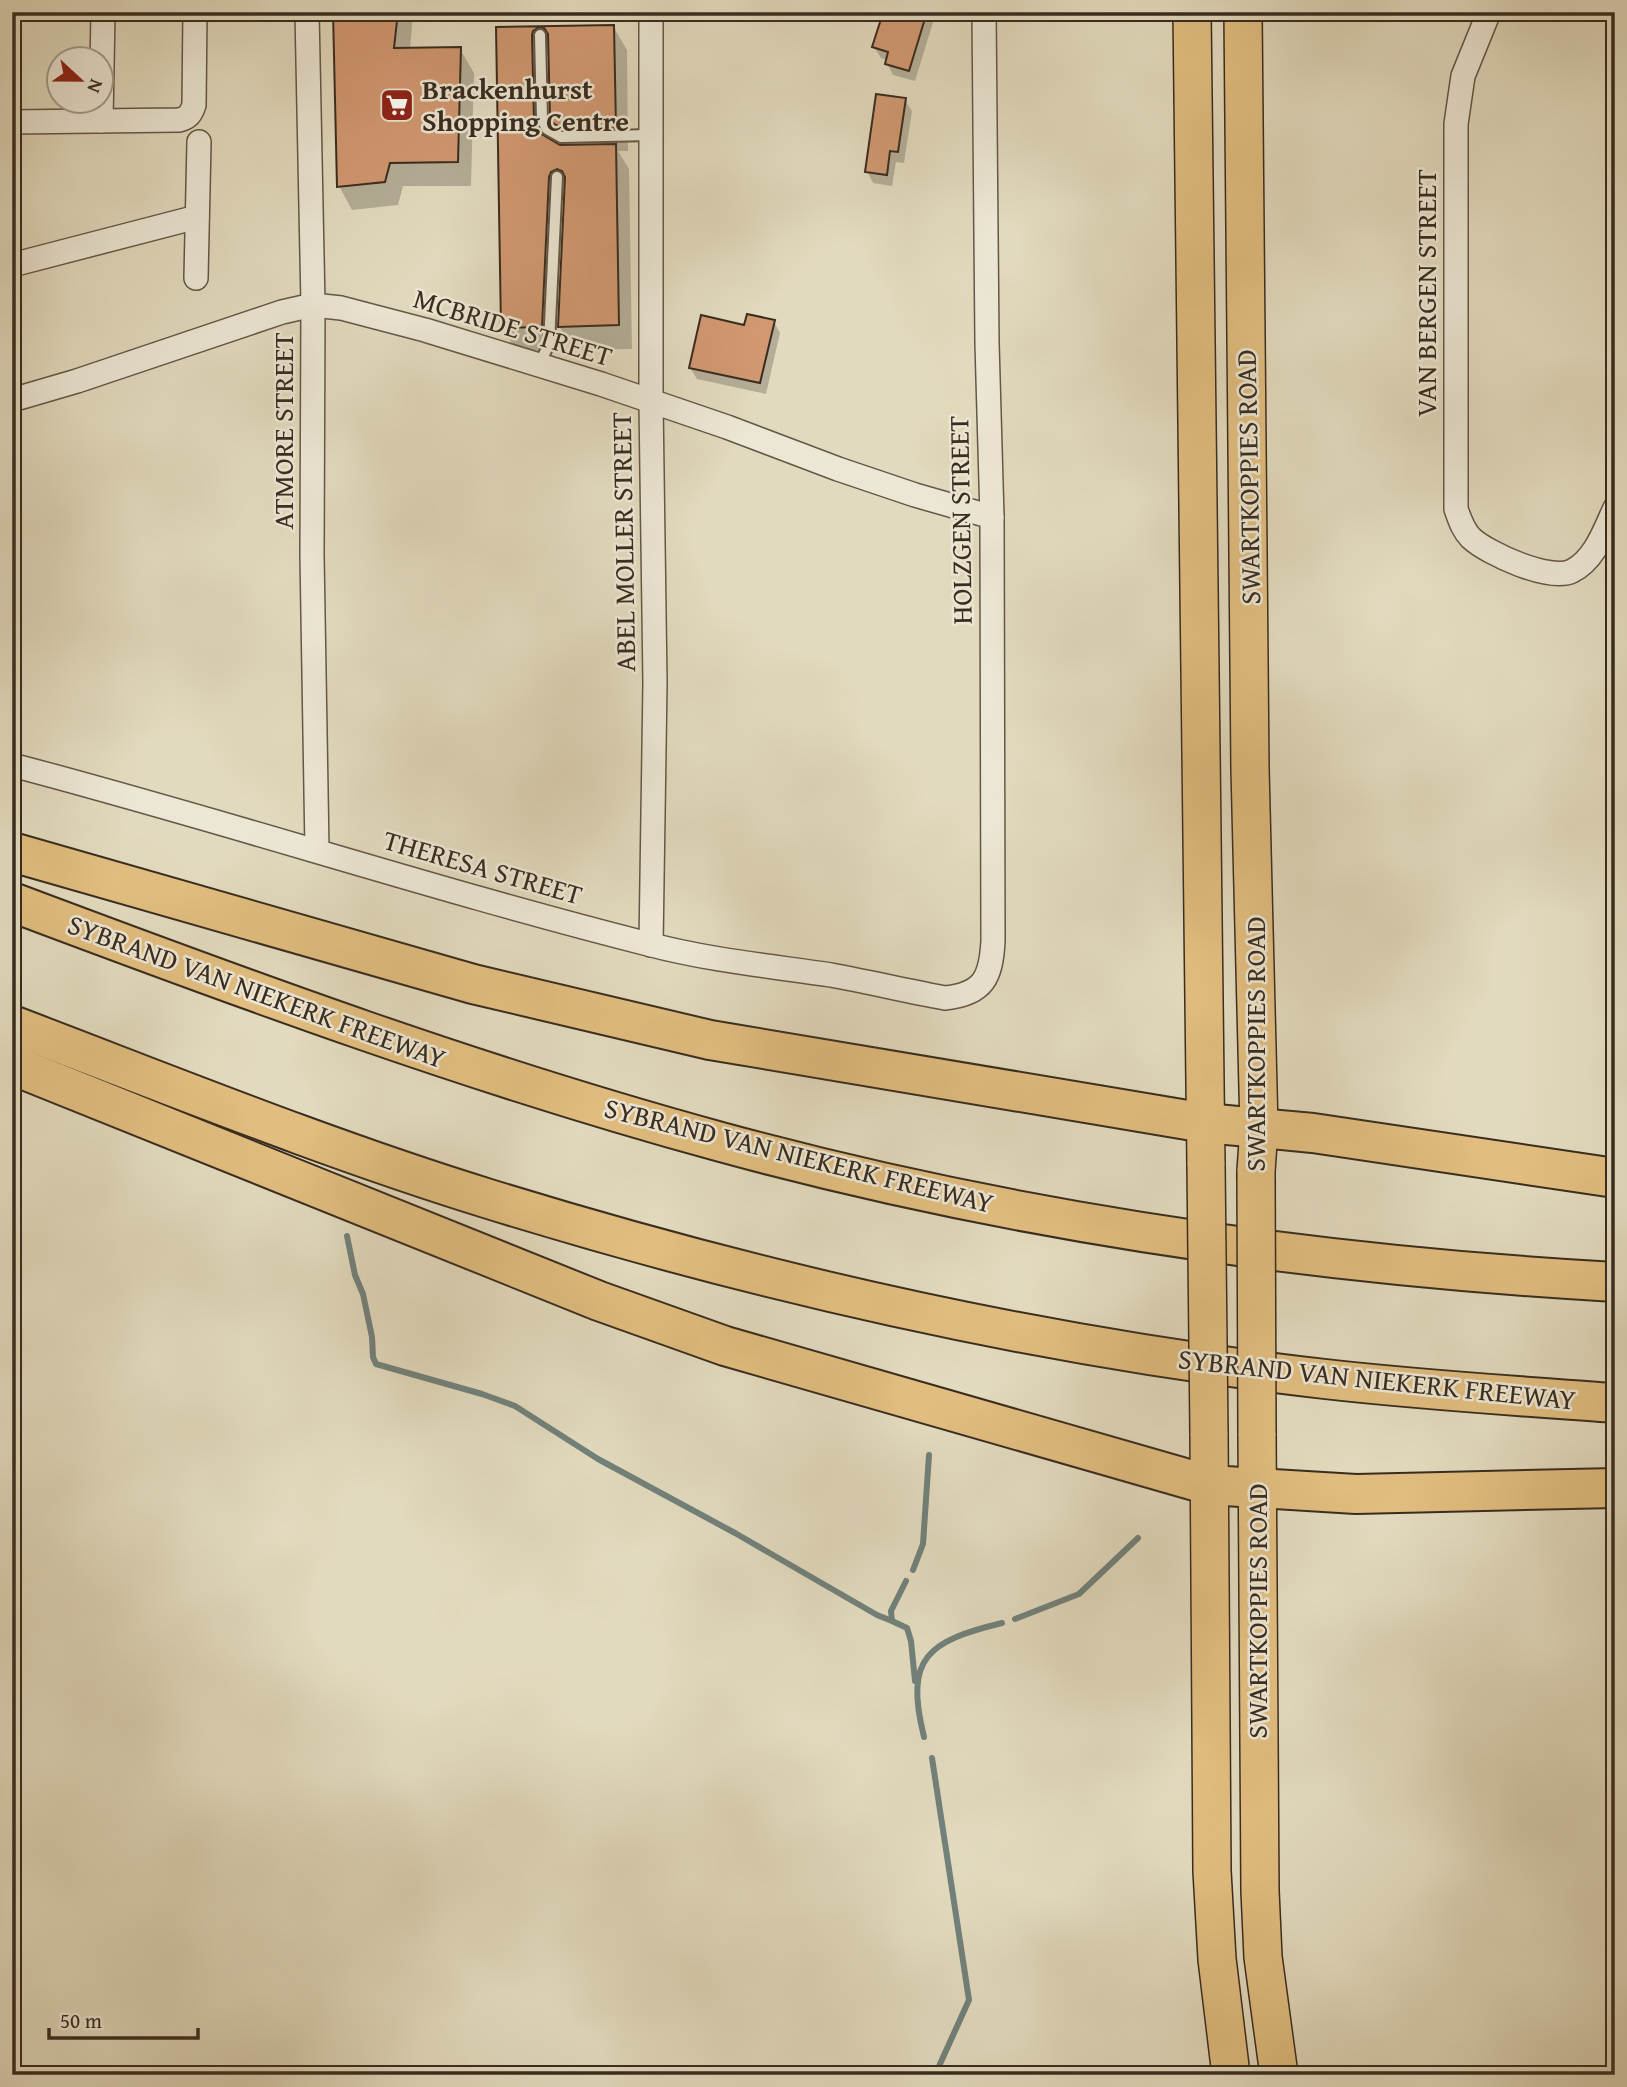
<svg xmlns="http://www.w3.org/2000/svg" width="1627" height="2087" font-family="'Gentium Book Plus',serif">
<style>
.shadow{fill:#0003;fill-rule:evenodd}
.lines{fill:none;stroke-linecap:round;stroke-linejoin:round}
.stream{stroke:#71817b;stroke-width:6}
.building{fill:#d19871;stroke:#392c1f;stroke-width:2}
.lane-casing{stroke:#635847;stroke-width:14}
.street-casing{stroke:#635847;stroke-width:26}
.primary-casing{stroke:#392c1f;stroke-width:40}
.highway-casing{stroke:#392c1f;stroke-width:42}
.lane{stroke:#ece7d5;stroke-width:10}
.street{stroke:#ece7d5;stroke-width:23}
.primary{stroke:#e1bd7f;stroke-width:37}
.highway{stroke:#e1bd7f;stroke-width:38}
.primary-bridge-casing{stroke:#392c1f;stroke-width:40;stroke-linecap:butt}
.primary-bridge{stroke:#e1bd7f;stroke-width:37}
.labels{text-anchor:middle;stroke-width:5;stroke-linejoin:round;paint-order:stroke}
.poi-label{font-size:28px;font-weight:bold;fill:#392c1f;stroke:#ece7d5;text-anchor:start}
.street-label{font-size:28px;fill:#392c1f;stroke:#ece7d5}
</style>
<rect width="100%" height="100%" fill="#e2dabe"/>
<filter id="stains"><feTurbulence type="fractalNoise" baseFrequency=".00286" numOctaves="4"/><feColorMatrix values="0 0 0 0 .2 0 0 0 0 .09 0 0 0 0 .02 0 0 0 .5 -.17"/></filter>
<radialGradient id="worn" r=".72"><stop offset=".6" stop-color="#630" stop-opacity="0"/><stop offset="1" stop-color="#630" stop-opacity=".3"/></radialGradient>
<!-- shadow -->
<g class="shadow">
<polygon points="335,12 413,12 410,50 460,49 474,73 471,186 403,186 398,205 352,210 339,186"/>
<polygon points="895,12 931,12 934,19 915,81 893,75 887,63 888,60 881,58 874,47 892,22"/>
<path d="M613 26 627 50 628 151H618L629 169 632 349 573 350 559 326 565 193 562 201 555 350 516 351 503 327 498 29ZM550 52 552 117 568 146 560 147 547 139 545 60Z"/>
<polygon points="905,100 912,111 904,163 896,162 892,186 873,183 867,171"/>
<polygon points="774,322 780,333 766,394 697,379 690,368 745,327"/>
</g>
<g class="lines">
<!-- stream -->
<g class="stream">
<polyline points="347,1236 355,1275 363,1294 372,1337 373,1357 376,1364 482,1394 515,1406 598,1459 735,1533 877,1615 892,1621"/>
<polyline points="913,1570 923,1544 929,1455"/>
<polyline points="906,1581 891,1611 892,1621 907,1628 911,1641 915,1681"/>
<polyline points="1015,1619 1079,1594 1138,1538"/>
<path d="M924 1737C904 1657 928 1641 1002 1623"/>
<polyline points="932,1758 969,2000 935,2075"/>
</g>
</g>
<!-- building -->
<g class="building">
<polygon points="333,12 398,12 394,48 461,47 458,162 390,163 385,182 337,187"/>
<polygon points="893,12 927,12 909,71 885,64 888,52 872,47 882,16 891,19"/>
<polygon points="614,25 616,128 563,129 553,123 550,117 548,34 544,28 539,27 533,31 532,35 534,119 540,133 560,145 616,144 619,325 558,327 565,177 562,171 557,169 551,172 549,177 542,327 501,328 496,27"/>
<polygon points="876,94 906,98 898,152 890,151 887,175 865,172"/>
<polygon points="747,314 775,320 760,383 689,368 701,315 744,325"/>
</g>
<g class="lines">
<!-- lane casing -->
<g class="lane-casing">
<g id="lane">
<polyline points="540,35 542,119 547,129 561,137 651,135"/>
<polyline points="539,365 549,344 557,177"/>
</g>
</g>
<!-- street casing -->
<g class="street-casing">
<g id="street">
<polyline points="307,12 313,305 312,555 317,850"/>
<polyline points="651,12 651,402 655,683 651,945"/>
<path d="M1489 12 1463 76 1456 124V509C1460 520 1463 530 1471 538 1488 554 1551 582 1572 571 1595 560 1605 529 1615 508"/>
<polyline points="101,121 103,12"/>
<path d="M12 122 179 120C188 118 191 114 194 105L195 12"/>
<polyline points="12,265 197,217"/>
<polyline points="196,278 199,142"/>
<polyline points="12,400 77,381 282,312 313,305 341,308 425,330 601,384 727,427 838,469 915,495 992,517"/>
<path d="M12 765C225 821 435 890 648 944 708 960 770 966 831 975 869 982 907 991 945 998 984 994 991 977 993 941L992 517 987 343 984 12"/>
</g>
</g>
<!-- primary casing -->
<g class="primary-casing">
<g id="primary">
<polyline points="1192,12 1206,1165"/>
<polyline points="1243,12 1250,769 1259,1128 1256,1171"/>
<polyline points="1209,1433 1212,1871 1217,1959 1231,2075"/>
<polyline points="1257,1433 1260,1891 1263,1957 1279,2075"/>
</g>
</g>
<!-- highway casing -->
<g class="highway-casing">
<g id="highway">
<polyline points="12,852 473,984 710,1040 1205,1123 1313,1133 1615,1178"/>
<path d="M12 902C246 990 479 1076 721 1142 1010 1221 1316 1265 1615 1282"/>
<path d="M12 1025C170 1085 327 1149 489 1199 761 1283 1042 1347 1325 1379 1421 1390 1518 1396 1615 1403"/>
<polyline points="12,1065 599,1301 725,1346 1209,1485 1356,1494 1615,1488"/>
</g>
</g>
<!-- lane -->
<use href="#lane" class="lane"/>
<!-- street -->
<use href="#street" class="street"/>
<!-- primary -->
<use href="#primary" class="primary"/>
<!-- highway -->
<use href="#highway" class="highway"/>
<!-- primary-bridge casing -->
<g class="primary-bridge-casing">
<g id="primary-bridge">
<polyline points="1206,1165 1209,1433"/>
<polyline points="1256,1171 1257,1433"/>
</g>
</g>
<!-- primary-bridge -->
<use href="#primary-bridge" class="primary-bridge"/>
</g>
<!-- icons -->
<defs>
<g id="supermarket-square" transform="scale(1.75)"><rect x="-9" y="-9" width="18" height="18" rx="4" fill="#8f2418" stroke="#ece7d5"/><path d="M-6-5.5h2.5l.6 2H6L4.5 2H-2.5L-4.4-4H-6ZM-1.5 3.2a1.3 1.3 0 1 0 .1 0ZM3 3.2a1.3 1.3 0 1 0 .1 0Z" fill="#fff"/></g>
</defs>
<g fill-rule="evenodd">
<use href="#supermarket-square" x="397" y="105"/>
</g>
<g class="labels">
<!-- poi labels -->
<g class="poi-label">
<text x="422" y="99">Brackenhurst<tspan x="422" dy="32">Shopping Centre</tspan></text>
</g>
<!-- street labels -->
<g class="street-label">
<text transform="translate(1426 293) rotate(-90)" y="10">VAN BERGEN STREET</text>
<text transform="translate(513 327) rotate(17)" y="10">MCBRIDE STREET</text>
<text transform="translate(283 431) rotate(-90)" y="10">ATMORE STREET</text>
<text transform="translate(1248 477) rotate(-91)" y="10">SWARTKOPPIES ROAD</text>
<text transform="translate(960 520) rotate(-91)" y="10">HOLZGEN STREET</text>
<text transform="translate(623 542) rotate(-91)" y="10">ABEL MOLLER STREET</text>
<text transform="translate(483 867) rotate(16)" y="10">THERESA STREET</text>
<text transform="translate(257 991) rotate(20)" y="10">SYBRAND VAN NIEKERK FREEWAY</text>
<text transform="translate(1255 1044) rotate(-90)" y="10">SWARTKOPPIES ROAD</text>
<text transform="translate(799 1155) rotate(14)" y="10">SYBRAND VAN NIEKERK FREEWAY</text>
<text transform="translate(1377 1379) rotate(6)" y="10">SYBRAND VAN NIEKERK FREEWAY</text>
<text transform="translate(1257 1611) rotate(-90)" y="10">SWARTKOPPIES ROAD</text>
</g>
</g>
<!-- margin -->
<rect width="1627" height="2087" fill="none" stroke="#e2dabe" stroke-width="42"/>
<rect x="14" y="14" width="1599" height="2059" fill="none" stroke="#392c1f" stroke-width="3.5"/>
<rect x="21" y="21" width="1585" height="2045" fill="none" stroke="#392c1f" stroke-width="2"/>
<!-- north arrow -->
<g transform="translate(80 80) rotate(112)"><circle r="33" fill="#ece7d5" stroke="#a49c8c" stroke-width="2"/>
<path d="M0-5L12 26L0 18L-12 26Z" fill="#8f2418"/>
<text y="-10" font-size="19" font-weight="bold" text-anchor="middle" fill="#392c1f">N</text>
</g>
<!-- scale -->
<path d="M49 2028v10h149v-10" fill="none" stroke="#392c1f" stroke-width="3.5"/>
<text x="60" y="2028" font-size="21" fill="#392c1f" stroke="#ece7d5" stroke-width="5" paint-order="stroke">50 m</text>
<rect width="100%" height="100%" filter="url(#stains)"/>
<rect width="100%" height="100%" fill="url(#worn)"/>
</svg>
